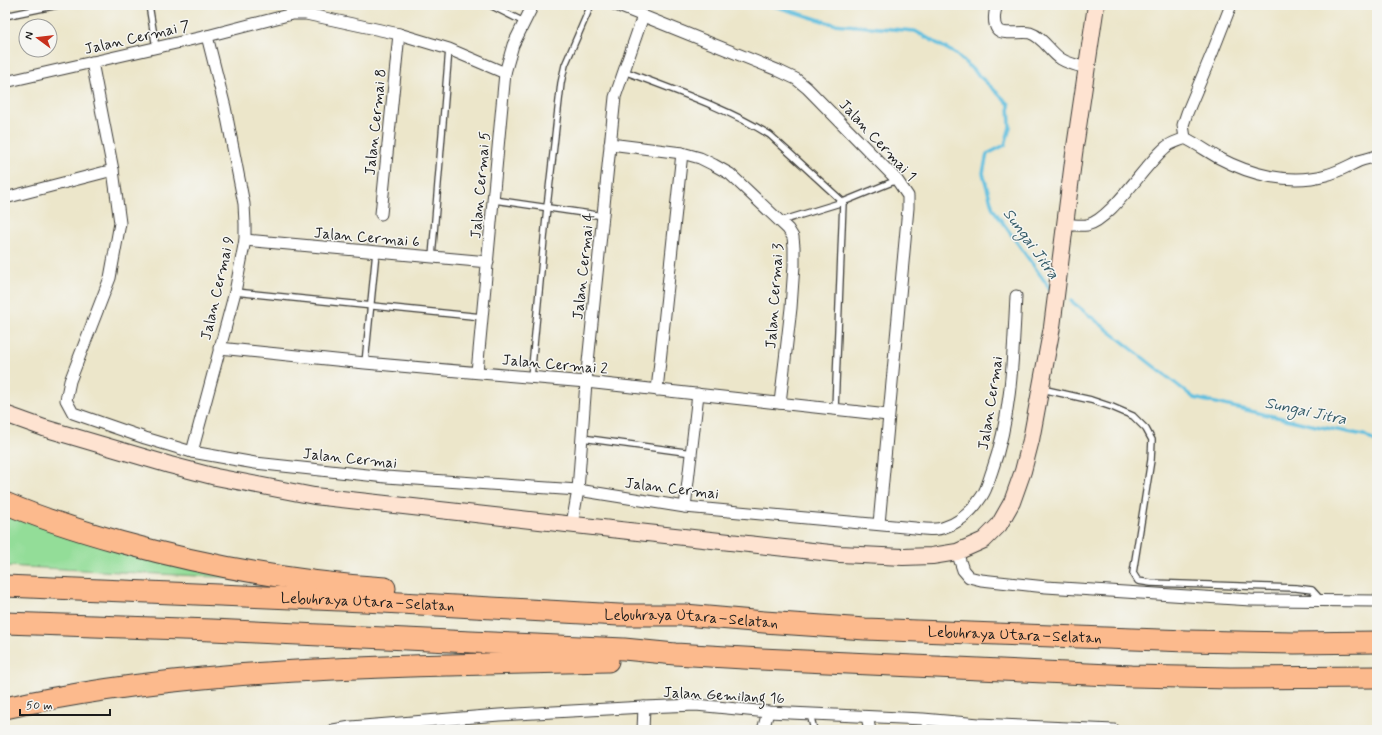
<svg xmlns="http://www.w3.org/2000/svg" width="1382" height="735" font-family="Mynerve,sans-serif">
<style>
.green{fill:#93dd98;stroke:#587c5a}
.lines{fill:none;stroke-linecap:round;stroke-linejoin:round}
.stream{stroke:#60bfdf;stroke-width:3.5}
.lane-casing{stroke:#3b3a36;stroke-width:8}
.street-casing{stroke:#3b3a36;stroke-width:13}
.secondary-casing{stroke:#3b3a36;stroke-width:18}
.highway-casing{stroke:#3b3a36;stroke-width:23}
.lane{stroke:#fff;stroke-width:5.5}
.street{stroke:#fff;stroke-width:11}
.secondary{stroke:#fee3d1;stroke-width:16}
.highway{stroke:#fcba8d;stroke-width:21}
.labels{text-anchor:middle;stroke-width:3;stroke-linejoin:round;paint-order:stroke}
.street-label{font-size:15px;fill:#1c1c1c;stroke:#f6f6f2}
.water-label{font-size:16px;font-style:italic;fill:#375d6a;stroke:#f6f6f2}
</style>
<rect width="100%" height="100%" fill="#f6f6f2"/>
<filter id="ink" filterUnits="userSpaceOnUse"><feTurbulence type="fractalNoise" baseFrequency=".025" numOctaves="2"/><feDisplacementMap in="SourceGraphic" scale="8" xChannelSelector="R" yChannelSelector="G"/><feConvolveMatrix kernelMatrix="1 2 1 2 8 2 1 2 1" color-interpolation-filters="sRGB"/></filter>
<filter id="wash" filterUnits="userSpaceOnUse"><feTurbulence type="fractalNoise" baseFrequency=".012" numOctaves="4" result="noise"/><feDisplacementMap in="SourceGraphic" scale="16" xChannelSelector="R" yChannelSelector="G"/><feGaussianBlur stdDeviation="0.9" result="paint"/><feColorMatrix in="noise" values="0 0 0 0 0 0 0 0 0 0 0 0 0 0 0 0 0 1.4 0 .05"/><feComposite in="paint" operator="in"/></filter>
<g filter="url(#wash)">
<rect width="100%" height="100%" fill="#ece6ca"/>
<!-- green -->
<polygon class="green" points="5,506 274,580 5,566"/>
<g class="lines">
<!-- stream -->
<g class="stream">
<polyline points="771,5 833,24 915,31 956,54 1009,104 1010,127 1005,145 987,154 983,173 993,209 1051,290"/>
<polyline points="1071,301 1194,398 1316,426 1364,435 1377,443"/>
</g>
</g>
</g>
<g filter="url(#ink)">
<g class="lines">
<!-- lane casing -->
<g class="lane-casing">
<g id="lane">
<polyline points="149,5 156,48"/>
<polyline points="292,5 292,14"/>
<polyline points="490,5 524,22"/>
<polyline points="5,16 58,5"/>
<path d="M624 71C673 90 725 107 770 135L843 202 835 409"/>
<polyline points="494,200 604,216"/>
<polyline points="781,221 843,202 897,180"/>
<polyline points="432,257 449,49"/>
<polyline points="235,292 482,317"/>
<polyline points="365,363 376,252"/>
<polyline points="531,377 547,207 561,83 565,65 591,5"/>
<polyline points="1042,389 1091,400 1112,407 1133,416 1146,429 1152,440 1151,460 1133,573 1138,581 1151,583 1296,588 1312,590 1321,600"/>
<polyline points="582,438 692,453"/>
<polyline points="810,714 814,730"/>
<polyline points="923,719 926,730"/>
</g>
</g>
<!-- street casing -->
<g class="street-casing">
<g id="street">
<polyline points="616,5 777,70 796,79 807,88 897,180 908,196 908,208 879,524"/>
<path d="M998 5C994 10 993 23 997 29 1002 36 1022 31 1030 33 1043 37 1050 52 1061 59 1069 64 1079 66 1087 68"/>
<path d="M92 62 113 170 120 223 110 278 70 381 66 400 73 413 145 438 192 452 255 463 386 477 578 490 685 507 915 528C925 529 936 531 945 527 961 522 973 510 982 496 987 489 989 479 992 471 1012 415 1013 354 1016 296"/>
<polyline points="5,82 207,36 292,14 306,14 399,34 449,49 505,73"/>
<polyline points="1185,138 1183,125 1187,113 1213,51 1231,5"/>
<polyline points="610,144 682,153 700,158 714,165 730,174 788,229 793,237 794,247 794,265 791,308 780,403"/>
<polyline points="5,198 113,170"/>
<polyline points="381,214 399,34"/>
<path d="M1065 224C1072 225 1080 226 1087 225 1111 220 1144 165 1166 147 1171 143 1179 141 1185 138 1197 144 1208 152 1219 158 1251 175 1290 185 1326 175 1338 172 1348 166 1359 161 1365 159 1371 158 1377 156"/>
<polyline points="245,240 488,262"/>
<polyline points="219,348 365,363 586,382 888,415"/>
<polyline points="477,372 505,73 513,45 533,5"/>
<polyline points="657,390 682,153"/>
<polyline points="192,452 235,292 245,240 245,224 244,204 225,107 207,36"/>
<polyline points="685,507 698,394"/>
<polyline points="572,524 578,490 586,382 615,97 643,16"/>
<polyline points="957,552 963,570 969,577 981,580 1046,587 1251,600 1377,601"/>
<polyline points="867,717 870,730"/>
<polyline points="333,730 351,727 499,715 644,707 696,705 768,712 923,719 979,724 1114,730"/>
<polyline points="643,730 644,707"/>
<polyline points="763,730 768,712"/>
</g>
</g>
<!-- secondary casing -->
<g class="secondary-casing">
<polyline id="secondary" points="5,414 44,428 170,465 216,477 314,496 647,533 840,554 903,557 932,556 957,552 984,540 999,525 1012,502 1023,471 1031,440 1052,327 1074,154 1096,5"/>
</g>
<!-- highway casing -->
<g class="highway-casing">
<g id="highway">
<path d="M5 503C42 519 81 531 120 542 207 566 295 582 385 588"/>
<path id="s1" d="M5 586 364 601 619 615H685L764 622 865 629 1187 641 1295 643 1377 642"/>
<polyline points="5,623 212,630 624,649 675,654 761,659 1132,676 1230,678 1377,677"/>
<path d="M5 708C150 676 299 669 447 665 501 664 555 662 608 661"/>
</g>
</g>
<!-- lane -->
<use href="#lane" class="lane"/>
<!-- street -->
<use href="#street" class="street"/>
<!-- secondary -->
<use href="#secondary" class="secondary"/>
<!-- highway -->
<use href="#highway" class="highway"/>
</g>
</g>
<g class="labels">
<!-- street labels -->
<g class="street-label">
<text transform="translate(137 37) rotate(-13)" y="5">Jalan Cermai 7</text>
<text transform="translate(375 122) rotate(-84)" y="5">Jalan Cermai 8</text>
<text transform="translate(878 140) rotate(47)" y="5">Jalan Cermai 1</text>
<text transform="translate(480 185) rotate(-85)" y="5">Jalan Cermai 5</text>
<text transform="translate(367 237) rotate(5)" y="5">Jalan Cermai 6</text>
<text transform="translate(583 266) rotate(-84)" y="5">Jalan Cermai 4</text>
<text transform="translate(217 288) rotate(-77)" y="5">Jalan Cermai 9</text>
<text transform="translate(774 296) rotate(-86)" y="5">Jalan Cermai 3</text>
<text transform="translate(555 364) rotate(5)" y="5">Jalan Cermai 2</text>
<text transform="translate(990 403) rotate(-81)" y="5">Jalan Cermai</text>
<text transform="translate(350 458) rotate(6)" y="5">Jalan Cermai</text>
<text transform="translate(672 488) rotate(7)" y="5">Jalan Cermai</text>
<text dy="5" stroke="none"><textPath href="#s1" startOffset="363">Lebuhraya Utara–Selatan</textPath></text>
<text dy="5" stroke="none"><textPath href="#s1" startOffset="687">Lebuhraya Utara–Selatan</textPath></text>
<text dy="5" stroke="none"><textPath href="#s1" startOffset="1011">Lebuhraya Utara–Selatan</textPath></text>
<text transform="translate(724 695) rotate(3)" y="5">Jalan Gemilang 16</text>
</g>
<!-- water labels -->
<g class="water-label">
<text transform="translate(1032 243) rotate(54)" y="6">Sungai Jitra</text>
<text transform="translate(1306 410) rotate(12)" y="6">Sungai Jitra</text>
</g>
</g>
<!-- margin -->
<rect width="1382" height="735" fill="none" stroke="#f6f6f2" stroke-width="20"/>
<!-- north arrow -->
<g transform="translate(38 38) rotate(285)"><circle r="19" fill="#f6f6f2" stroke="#9f9f9c"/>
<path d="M0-3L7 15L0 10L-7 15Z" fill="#c8321e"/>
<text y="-6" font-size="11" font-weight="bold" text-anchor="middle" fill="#1c1c1c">N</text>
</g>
<!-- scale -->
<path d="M20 709v6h90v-6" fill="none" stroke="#1c1c1c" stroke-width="2"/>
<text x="26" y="709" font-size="12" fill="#1c1c1c" stroke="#f6f6f2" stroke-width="3" paint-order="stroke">50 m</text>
</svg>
